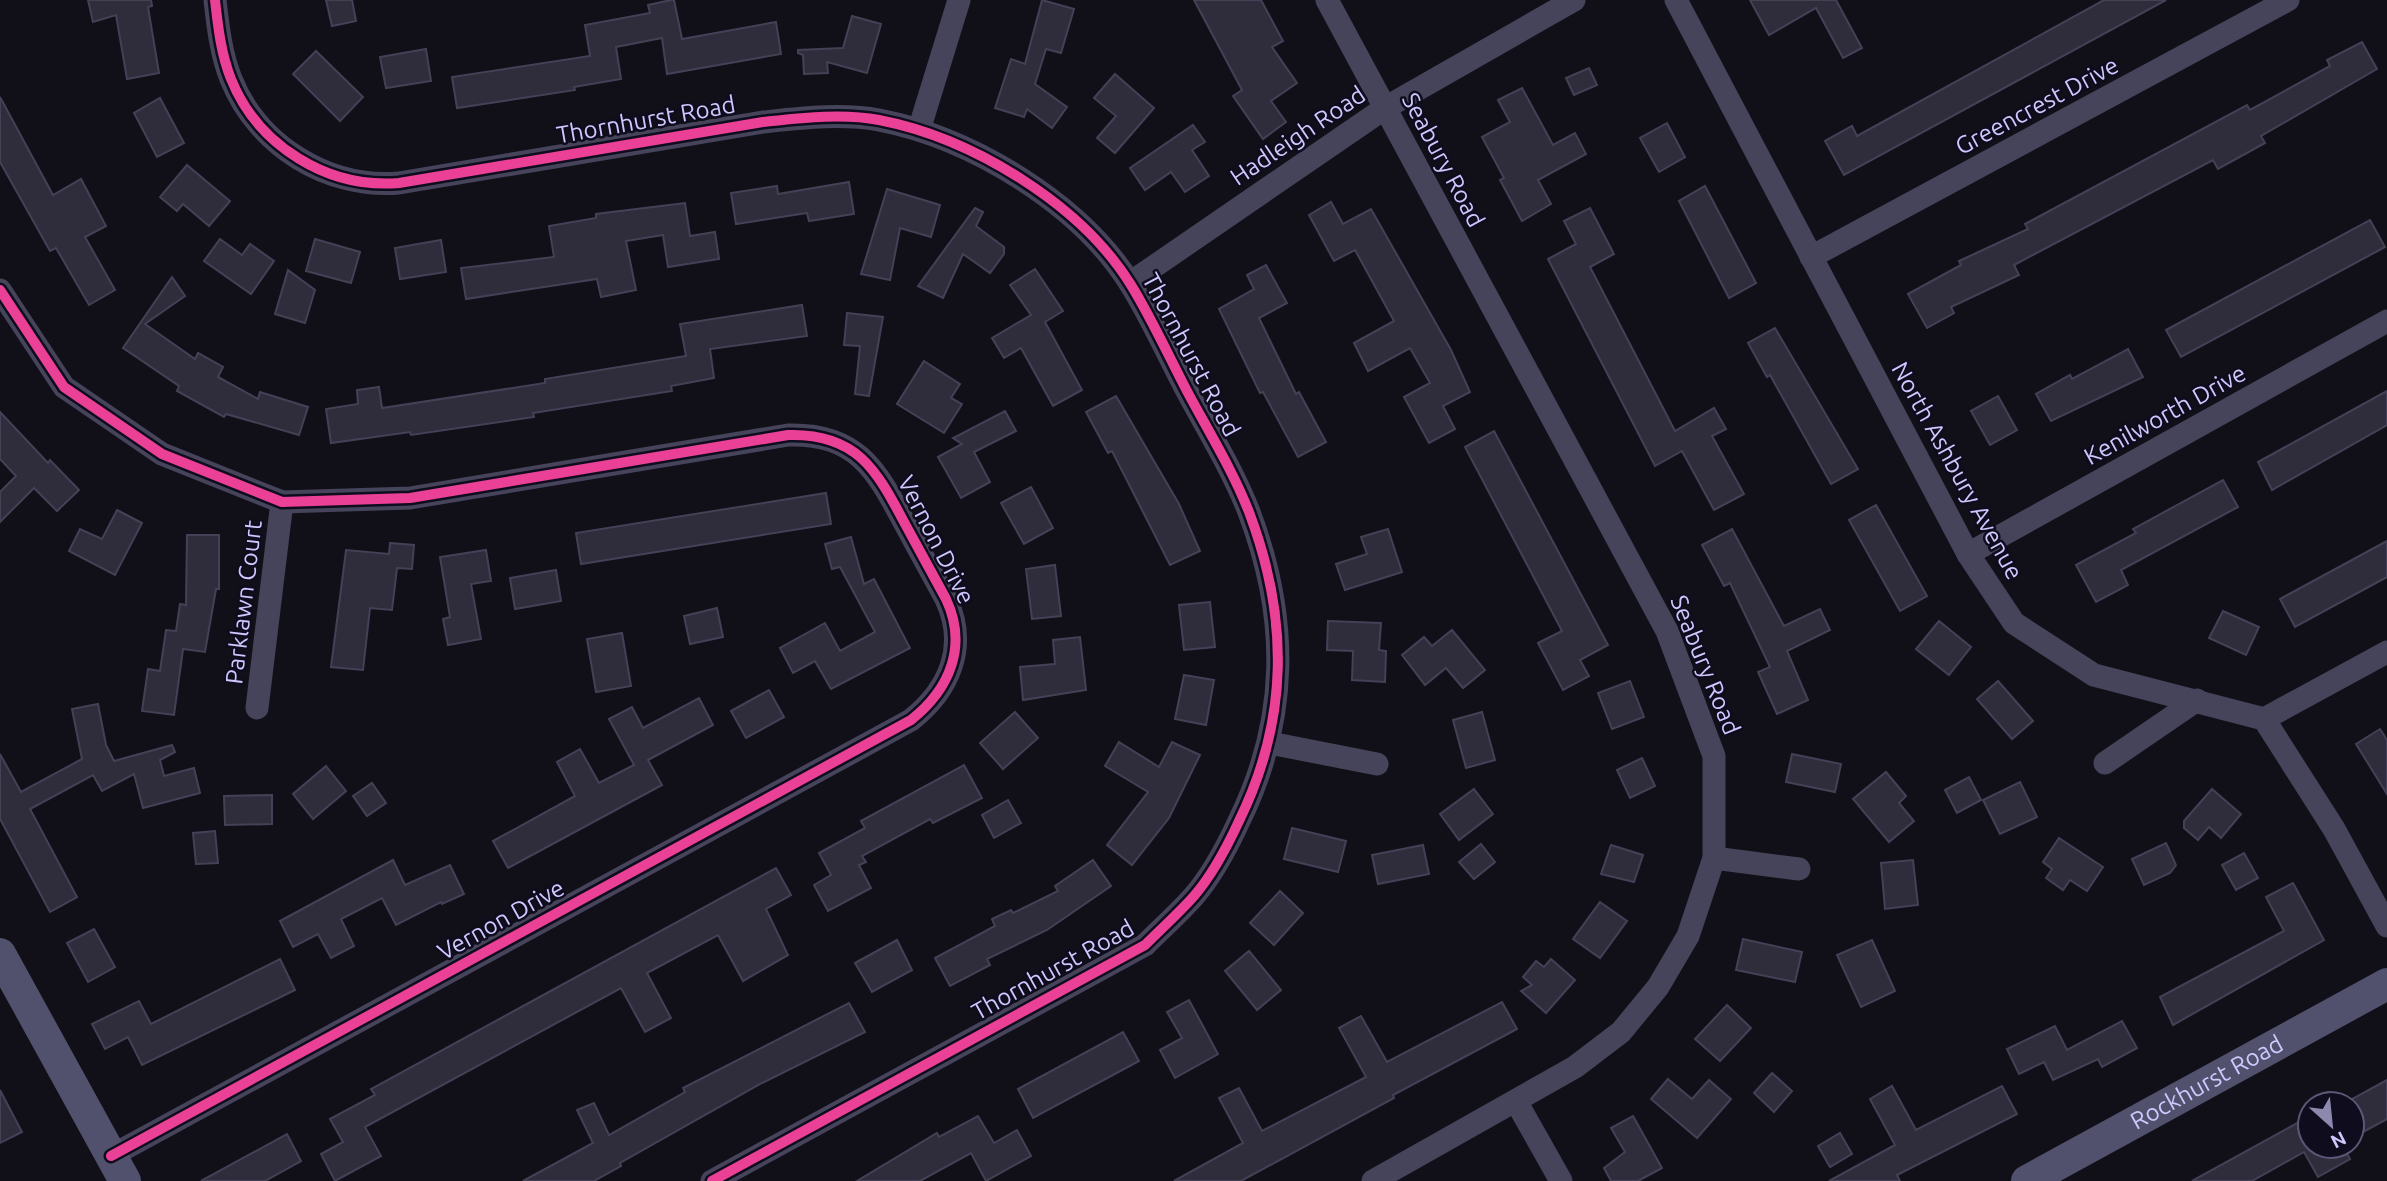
<svg xmlns="http://www.w3.org/2000/svg" width="2387" height="1181" font-family="Ubuntu,sans-serif">
<style>
.building{fill:#2f2c3c;stroke:#444157;stroke-width:2}
.lines{fill:none;stroke-linecap:round;stroke-linejoin:round}
.street{stroke:#45445a;stroke-width:23}
.secondary{stroke:#52516d;stroke-width:32}
.cycleway-casing{stroke:#0e0c1d;stroke-width:15}
.cycleway{stroke:#ea4096;stroke-width:10}
.labels{text-anchor:middle;stroke-width:5;stroke-linejoin:round;paint-order:stroke}
.street-label{font-size:24px;fill:#cec8fe;stroke:#0e0c1d}
</style>
<rect width="100%" height="100%" fill="#111019"/>
<!-- building -->
<g class="building">
<polygon points="88,0 151,0 152,6 148,7 159,73 127,79 116,15 93,22"/>
<polygon points="326,0 352,0 356,21 332,26"/>
<polygon points="671,0 674,0 682,39 776,22 781,54 667,74 662,38 616,47 621,79 574,87 575,90 457,108 452,77 590,56 585,25 650,13 648,5"/>
<polygon points="1042,0 1074,9 1061,53 1046,49 1035,84 1067,107 1052,128 1027,109 1024,117 995,108 1011,59 1025,64"/>
<polygon points="1194,0 1261,0 1283,41 1272,47 1297,83 1271,101 1286,122 1263,139 1233,96 1242,90"/>
<polygon points="1750,0 1836,0 1862,48 1843,58 1816,8 1769,35"/>
<polygon points="2104,0 2166,0 1844,175 1825,141 1852,126 1857,136"/>
<polygon points="852,16 881,24 867,73 827,62 828,73 804,74 803,55 798,53 798,50 843,48"/>
<polygon points="2362,42 2377,69 2261,136 2265,143 2218,169 2213,160 2014,265 2019,275 1951,307 1954,313 1927,328 1908,294 1961,265 1959,261 2028,229 2025,224 2247,105 2250,110 2330,66 2327,60"/>
<polygon points="426,49 431,81 386,88 380,57"/>
<polygon points="316,51 363,97 340,121 293,74"/>
<polygon points="1589,68 1597,85 1574,95 1566,78"/>
<polygon points="1115,74 1154,108 1115,153 1097,138 1116,116 1094,98"/>
<polygon points="1522,88 1553,145 1575,133 1586,154 1538,180 1551,204 1522,221 1500,180 1504,178 1482,137 1510,122 1498,100"/>
<polygon points="0,97 53,195 81,179 106,226 85,237 115,290 89,305 56,248 50,251 0,162"/>
<polygon points="160,98 184,143 157,157 134,113"/>
<polygon points="1667,123 1685,157 1659,172 1640,138"/>
<polygon points="1193,125 1205,142 1192,150 1209,176 1185,192 1171,172 1145,190 1130,168"/>
<polygon points="187,165 230,201 209,226 183,204 177,211 160,197"/>
<polygon points="849,182 854,214 809,221 807,213 736,224 731,193 777,186 778,194"/>
<polygon points="1705,186 1756,283 1729,298 1679,201"/>
<polygon points="887,189 940,205 931,237 900,228 890,280 861,274"/>
<polygon points="1331,202 1343,224 1371,209 1451,350 1470,392 1443,406 1455,429 1429,443 1404,397 1430,383 1410,348 1368,371 1354,343 1394,321 1355,250 1334,261 1309,215"/>
<polygon points="685,203 690,236 715,232 719,259 668,267 663,235 626,241 636,290 601,297 597,279 466,299 461,268 554,257 549,226 596,218 596,214"/>
<polygon points="975,208 983,212 976,226 1004,247 1004,254 990,273 963,254 943,298 918,286"/>
<polygon points="1590,208 1614,254 1590,267 1675,431 1714,408 1726,429 1712,436 1744,494 1714,510 1682,451 1655,466 1548,259 1576,244 1564,221"/>
<polygon points="2370,220 2385,247 2181,357 2166,330"/>
<polygon points="220,239 242,255 250,244 274,261 251,294 204,261"/>
<polygon points="315,239 360,252 351,283 306,271"/>
<polygon points="441,240 446,272 400,279 395,248"/>
<polygon points="1266,265 1287,303 1259,318 1296,394 1299,392 1326,442 1298,457 1263,392 1260,393 1219,309 1254,289 1247,275"/>
<polygon points="1035,269 1063,311 1045,322 1082,390 1053,406 1021,348 1004,358 992,338 1031,315 1010,285"/>
<polygon points="288,270 315,290 305,323 275,314"/>
<polygon points="172,277 185,296 145,324 195,359 198,353 223,367 218,377 258,399 260,392 308,407 299,435 226,414 224,417 177,391 179,386 123,348"/>
<polygon points="802,305 807,336 710,349 714,378 671,386 672,391 533,413 534,417 411,435 410,432 331,443 326,409 358,404 357,390 379,387 382,408 545,383 545,379 686,356 680,324"/>
<polygon points="847,313 883,317 869,396 855,394 860,346 844,345"/>
<polygon points="1775,328 1858,469 1831,484 1770,375 1767,377 1748,343"/>
<polygon points="2128,349 2143,377 2051,421 2036,394 2070,375 2072,379"/>
<polygon points="924,361 960,384 951,398 962,404 944,433 897,404"/>
<polygon points="2387,391 2387,425 2272,490 2258,462"/>
<polygon points="1116,396 1179,504 1200,551 1170,565 1112,451 1108,453 1086,412"/>
<polygon points="1998,396 2017,430 1990,445 1971,411"/>
<polygon points="1005,411 1016,431 974,452 990,482 961,498 938,457 962,444 953,438"/>
<polygon points="0,412 48,463 50,460 79,490 57,511 34,488 0,522 0,492 16,476 0,459"/>
<polygon points="1494,431 1608,645 1580,660 1589,676 1563,690 1538,643 1562,631 1465,447"/>
<polygon points="2223,480 2238,507 2121,570 2128,585 2096,602 2076,565 2136,533 2133,529"/>
<polygon points="1031,487 1053,528 1024,544 1001,503"/>
<polygon points="826,493 831,524 581,564 576,533"/>
<polygon points="1876,505 1927,596 1900,611 1849,520"/>
<polygon points="117,510 142,523 115,575 69,551 80,529 102,539"/>
<polygon points="1388,529 1402,572 1345,590 1336,564 1367,554 1361,537"/>
<polygon points="1732,529 1784,626 1820,609 1830,630 1787,651 1808,700 1777,714 1758,672 1770,667 1730,583 1724,586 1702,545"/>
<polygon points="187,535 219,535 219,589 216,589 205,652 183,649 174,715 142,711 148,669 160,671 166,630 176,631 180,604 186,605"/>
<polygon points="851,537 864,584 874,579 910,648 831,689 815,661 793,673 780,648 825,623 840,651 875,632 840,567 832,569 825,544"/>
<polygon points="2387,541 2387,577 2295,627 2280,599"/>
<polygon points="390,543 414,545 412,569 397,568 392,610 370,608 363,670 331,667 346,550 389,554"/>
<polygon points="486,550 491,581 471,584 481,639 448,645 443,619 450,617 440,557"/>
<polygon points="1055,565 1061,616 1032,619 1026,569"/>
<polygon points="556,570 561,601 515,609 510,578"/>
<polygon points="1210,602 1215,647 1184,650 1179,605"/>
<polygon points="717,608 723,637 690,644 684,616"/>
<polygon points="2223,611 2259,627 2246,655 2209,638"/>
<polygon points="1328,621 1381,623 1379,650 1386,651 1385,682 1352,680 1353,651 1327,650"/>
<polygon points="1939,621 1971,647 1949,675 1916,649"/>
<polygon points="1452,630 1485,670 1463,688 1446,668 1425,685 1402,655 1424,637 1432,646"/>
<polygon points="622,633 631,686 596,692 587,639"/>
<polygon points="1080,637 1086,690 1023,700 1020,667 1055,664 1053,640"/>
<polygon points="1184,675 1214,680 1206,725 1175,719"/>
<polygon points="1630,681 1644,717 1612,729 1598,693"/>
<polygon points="1998,681 2033,721 2012,739 1977,699"/>
<polygon points="769,690 784,717 746,738 731,711"/>
<polygon points="699,698 713,725 648,760 662,785 508,868 493,841 575,796 557,762 580,749 599,783 634,765 609,719 632,707 643,728"/>
<polygon points="98,704 106,745 114,761 172,745 175,752 160,760 164,776 194,768 200,793 143,808 134,774 102,791 93,775 30,809 77,897 50,912 0,819 0,754 21,792 82,759 72,709"/>
<polygon points="1015,712 1038,738 1003,769 980,743"/>
<polygon points="1482,712 1495,760 1466,768 1453,720"/>
<polygon points="2380,729 2387,740 2387,794 2356,744"/>
<polygon points="1119,742 1159,767 1172,742 1200,755 1169,818 1132,865 1107,845 1148,792 1105,766"/>
<polygon points="1792,754 1841,764 1835,792 1786,782"/>
<polygon points="1642,758 1655,786 1630,798 1617,770"/>
<polygon points="964,765 982,798 933,823 930,819 862,856 866,862 859,865 871,888 828,911 814,885 831,875 819,853 865,828 861,821"/>
<polygon points="326,766 346,791 313,819 293,794"/>
<polygon points="1886,772 1906,796 1899,803 1914,821 1889,842 1853,799"/>
<polygon points="1969,777 1981,800 1957,813 1945,790"/>
<polygon points="2020,782 2037,817 2000,834 1983,800"/>
<polygon points="372,783 386,803 367,816 353,796"/>
<polygon points="1474,789 1493,814 1459,840 1440,814"/>
<polygon points="2212,789 2241,814 2221,838 2209,827 2198,840 2184,828 2184,821"/>
<polygon points="272,795 272,824 225,825 224,796"/>
<polygon points="1008,800 1021,823 994,838 982,815"/>
<polygon points="1292,828 1346,841 1338,872 1284,859"/>
<polygon points="215,831 218,863 196,864 193,833"/>
<polygon points="2059,838 2103,867 2087,891 2070,880 2063,890 2046,878 2052,869 2043,862"/>
<polygon points="2166,843 2176,865 2170,873 2144,885 2132,859"/>
<polygon points="1481,844 1495,862 1474,879 1459,862"/>
<polygon points="1423,845 1429,874 1378,884 1372,855"/>
<polygon points="1611,845 1643,855 1634,882 1601,874"/>
<polygon points="2244,853 2258,878 2236,890 2222,865"/>
<polygon points="393,860 405,885 450,865 464,894 442,904 441,902 396,925 382,898 341,919 354,946 331,958 318,934 293,947 280,921"/>
<polygon points="1093,860 1111,886 1047,930 987,959 990,965 950,986 935,958 995,926 992,919 1011,910 1013,913 1058,891 1055,886"/>
<polygon points="1913,860 1918,905 1885,909 1881,863"/>
<polygon points="776,868 791,895 766,909 788,955 743,981 718,935 647,973 671,1018 645,1032 621,988 365,1127 381,1156 335,1181 321,1154 343,1142 330,1119 375,1095 371,1089"/>
<polygon points="2293,883 2324,940 2173,1025 2160,997 2284,931 2266,897"/>
<polygon points="1280,891 1303,913 1274,945 1250,923"/>
<polygon points="1600,902 1627,921 1600,958 1573,939"/>
<polygon points="94,929 115,967 88,982 67,943"/>
<polygon points="1743,939 1802,952 1795,982 1736,970"/>
<polygon points="897,940 912,970 872,992 855,963"/>
<polygon points="1872,940 1895,991 1861,1007 1837,955"/>
<polygon points="1249,951 1281,990 1257,1010 1225,971"/>
<polygon points="280,959 295,990 142,1065 128,1037 105,1049 92,1024 139,1001 151,1024"/>
<polygon points="1551,959 1575,980 1546,1013 1521,991 1532,985 1523,977 1536,961 1544,967"/>
<polygon points="1189,1000 1218,1054 1175,1078 1160,1050 1182,1038 1167,1012"/>
<polygon points="1502,1002 1517,1029 1393,1095 1394,1098 1241,1181 1174,1181 1243,1143 1219,1098 1239,1088 1262,1131 1366,1077 1339,1028 1361,1016 1387,1062"/>
<polygon points="849,1003 865,1032 762,1083 620,1163 621,1166 594,1181 523,1181 593,1143 577,1110 594,1103 609,1135 685,1092 683,1088"/>
<polygon points="1727,1005 1751,1028 1720,1061 1695,1039"/>
<polygon points="2122,1021 2137,1048 2102,1067 2098,1059 2053,1080 2044,1062 2019,1074 2007,1049 2055,1026 2067,1050"/>
<polygon points="1123,1032 1139,1061 1033,1118 1018,1089"/>
<polygon points="1772,1073 1792,1091 1774,1112 1754,1093"/>
<polygon points="1668,1079 1692,1099 1709,1080 1731,1099 1697,1138 1651,1099"/>
<polygon points="2387,1080 2387,1119 2352,1138 2352,1099"/>
<polygon points="1892,1086 1916,1130 2002,1086 2017,1114 1897,1175 1900,1181 1829,1181 1895,1145 1870,1099"/>
<polygon points="0,1090 22,1132 0,1143"/>
<polygon points="978,1116 994,1143 1017,1130 1031,1156 986,1181 971,1153 920,1181 857,1181 937,1133 939,1137"/>
<polygon points="1633,1116 1662,1168 1638,1181 1611,1181 1604,1168 1625,1152 1611,1128"/>
<polygon points="2310,1116 2310,1146 2343,1146 2350,1159 2318,1177 2304,1152 2252,1181 2192,1181"/>
<polygon points="1840,1133 1852,1154 1830,1167 1818,1146"/>
<polygon points="287,1134 301,1161 265,1181 201,1181"/>
</g>
<g class="lines">
<!-- street -->
<g class="street">
<path d="M215 0C218 27 221 54 231 79 258 146 328 189 399 183L763 122C801 118 842 113 879 120 972 138 1081 204 1131 285 1152 319 1169 357 1188 393 1209 432 1233 471 1249 512 1289 618 1289 719 1239 821 1227 847 1213 874 1194 896 1179 913 1161 929 1145 945L712 1181"/>
<polyline points="1327,0 1667,631 1714,756 1714,858 1688,936 1658,987 1621,1032 1575,1067 1373,1181"/>
<polyline points="1676,0 1968,554 2014,623 2094,675 2264,719 2334,829 2387,926"/>
<polyline points="919,130 959,0"/>
<polyline points="1811,257 2288,0"/>
<polyline points="1130,283 1385,108 1574,0"/>
<path d="M0 290 64 387 162 454 282 502 410 498 788 435C856 433 876 469 904 522 918 548 932 573 946 599 968 646 950 689 911 720L111 1156"/>
<polyline points="1968,554 2387,321"/>
<polyline points="257,708 282,502"/>
<polyline points="2264,719 2387,652"/>
<polyline points="1270,743 1377,764"/>
<polyline points="2105,763 2197,700"/>
<polyline points="1714,858 1799,869"/>
<polyline points="1517,1103 1561,1181"/>
</g>
<!-- secondary -->
<g class="secondary">
<polyline points="0,954 125,1181"/>
<path id="s1" d="M2027 1181 2387 984"/>
</g>
<!-- cycleway casing -->
<g class="cycleway-casing">
<g id="cycleway">
<path d="M215 0C218 27 221 54 231 79 258 146 328 189 399 183L763 122C801 118 842 113 879 120 972 138 1081 204 1131 285 1152 319 1169 357 1188 393 1209 432 1233 471 1249 512 1289 618 1289 719 1239 821 1227 847 1213 874 1194 896 1179 913 1161 929 1145 945L712 1181"/>
<path d="M0 290 64 387 162 454 282 502 410 498 788 435C856 433 876 469 904 522 918 548 932 573 946 599 968 646 950 689 911 720L111 1156"/>
</g>
</g>
<!-- cycleway -->
<use href="#cycleway" class="cycleway"/>
</g>
<g class="labels">
<!-- street labels -->
<g class="street-label">
<text transform="translate(2037 106) rotate(-28)" y="8">Greencrest Drive</text>
<text transform="translate(646 120) rotate(-10)" y="8">Thornhurst Road</text>
<text transform="translate(1298 136) rotate(-34)" y="8">Hadleigh Road</text>
<text transform="translate(1443 160) rotate(62)" y="8">Seabury Road</text>
<text transform="translate(1191 355) rotate(62)" y="8">Thornhurst Road</text>
<text transform="translate(2165 415) rotate(-29)" y="8">Kenilworth Drive</text>
<text transform="translate(1957 471) rotate(61)" y="8">North Ashbury Avenue</text>
<text transform="translate(936 540) rotate(63)" y="8">Vernon Drive</text>
<text transform="translate(244 602) rotate(-83)" y="8">Parklawn Court</text>
<text transform="translate(1705 665) rotate(68)" y="8">Seabury Road</text>
<text transform="translate(501 920) rotate(-29)" y="8">Vernon Drive</text>
<text transform="translate(1053 970) rotate(-29)" y="8">Thornhurst Road</text>
<text dy="8" stroke="none"><textPath href="#s1" startOffset="205">Rockhurst Road</textPath></text>
</g>
</g>
<!-- north arrow -->
<g transform="translate(2331 1125) rotate(153)"><circle r="33" fill="#0e0c1d" stroke="#5b5777" stroke-width="2"/>
<path d="M0-5L12 26L0 18L-12 26Z" fill="#8c88ae"/>
<text y="-10" font-size="19" font-weight="bold" text-anchor="middle" fill="#cec8fe">N</text>
</g>
</svg>
